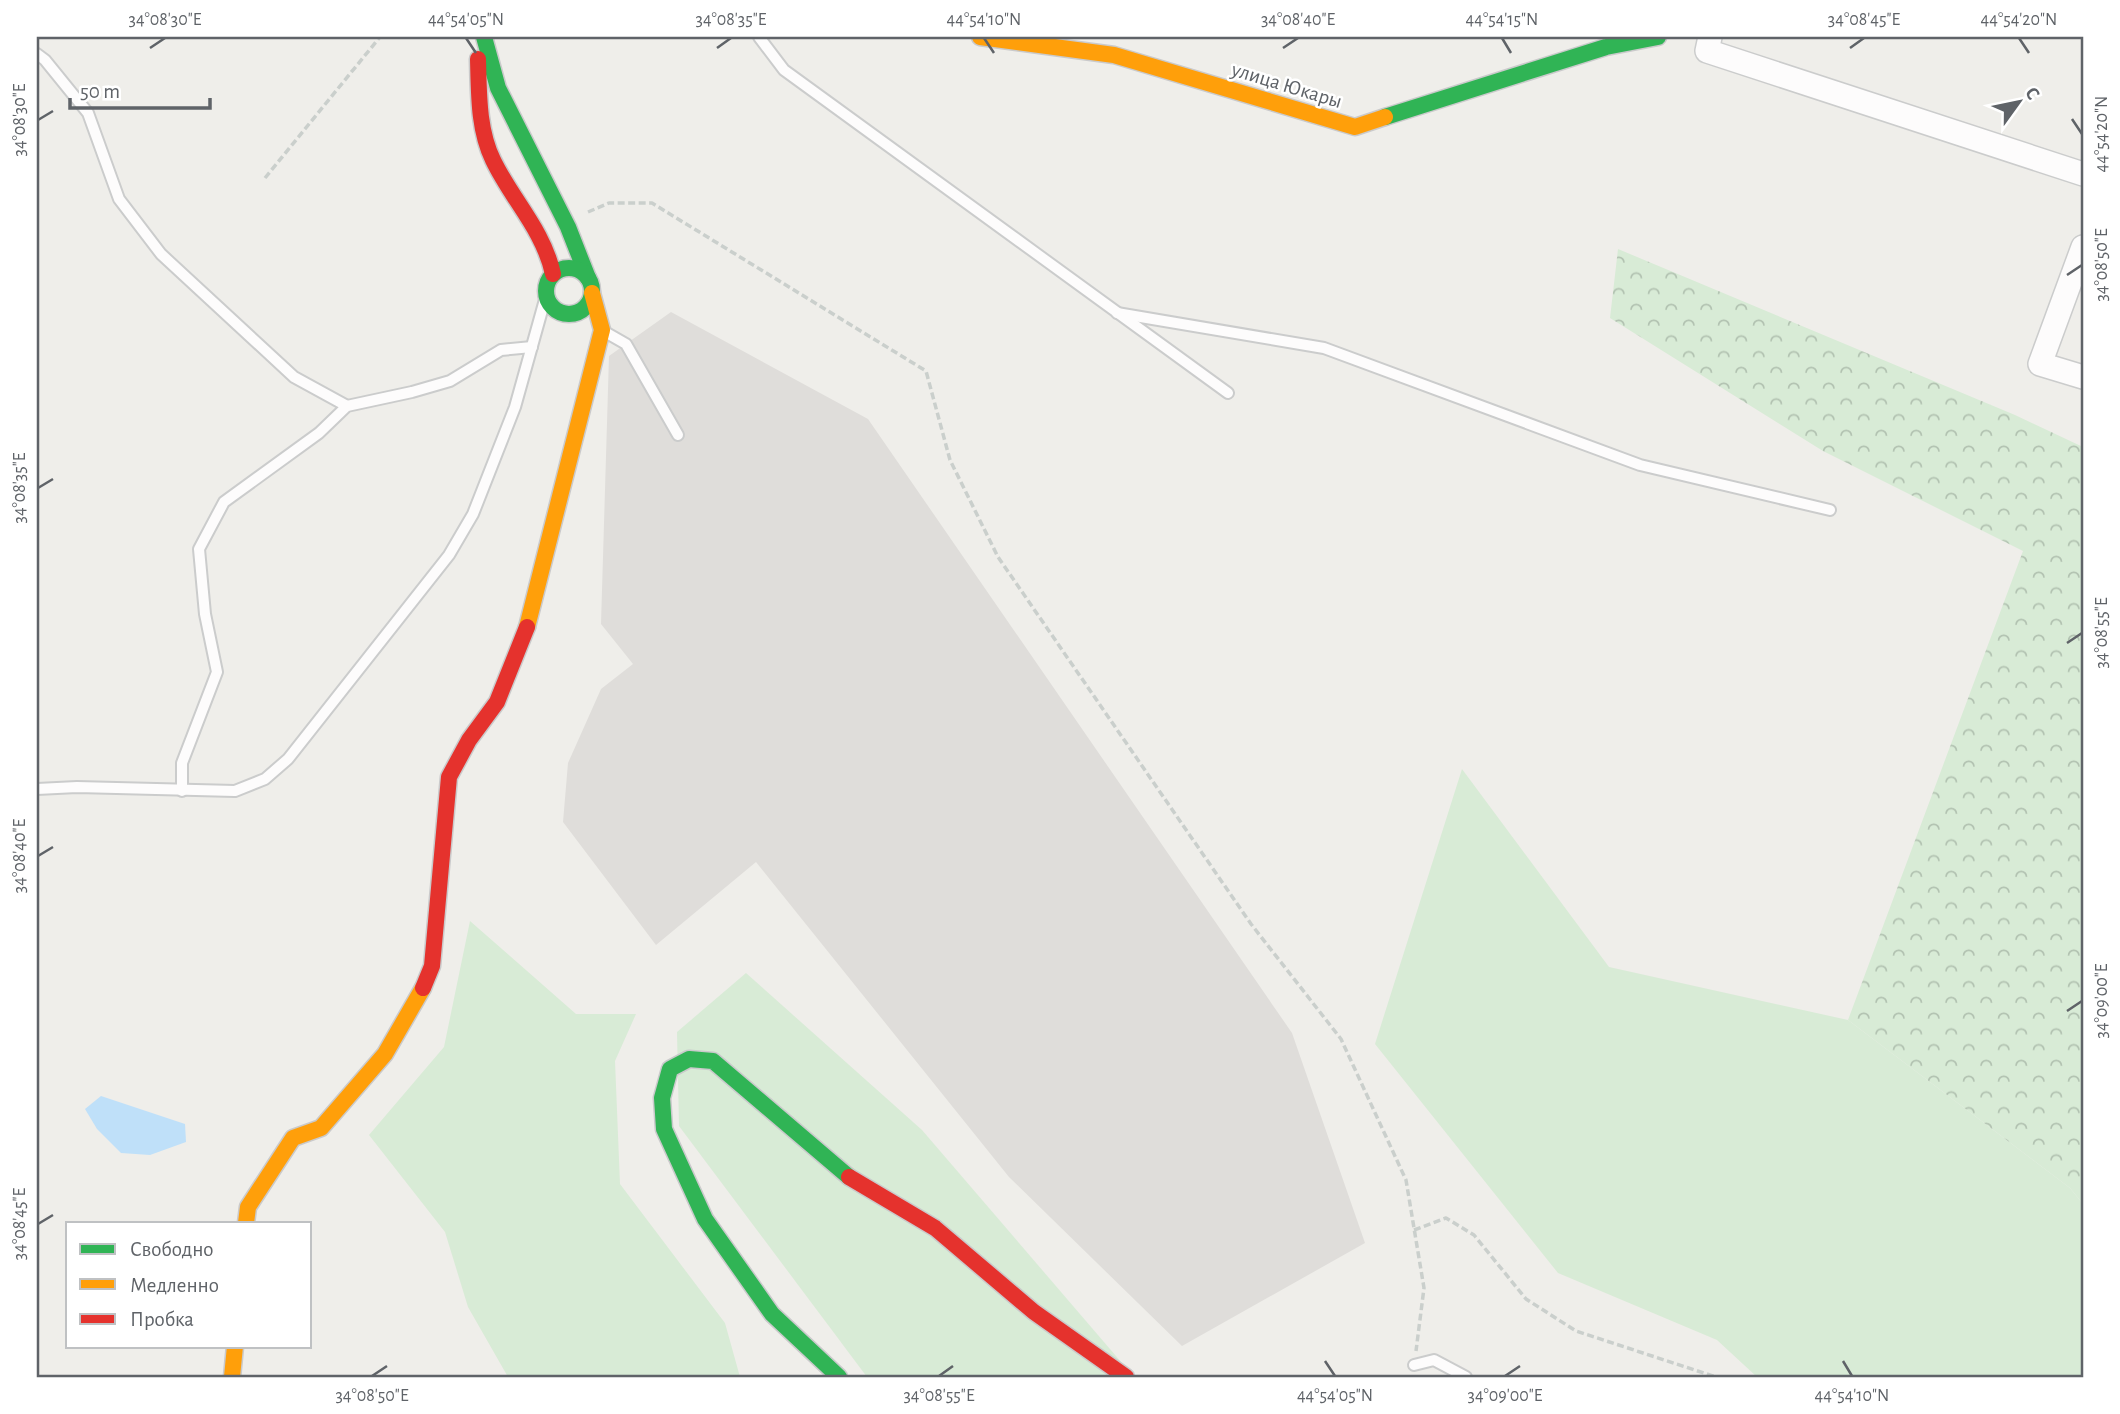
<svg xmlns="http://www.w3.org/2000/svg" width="2120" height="1414" font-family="'Alegreya Sans',sans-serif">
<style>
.industrial{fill:#dfddda}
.green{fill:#d8ebd6}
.forest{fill:url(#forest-crowns)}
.water{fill:#bfe0f9}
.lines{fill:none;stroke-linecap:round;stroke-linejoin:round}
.lane-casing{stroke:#cbcccc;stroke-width:14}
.street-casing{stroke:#cbcccc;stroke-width:26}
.fast-casing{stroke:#cacacb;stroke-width:19}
.slow-casing{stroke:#cacacb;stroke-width:19}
.jam-casing{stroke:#cacacb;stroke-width:19}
.path{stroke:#cacfcc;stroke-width:3.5;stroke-dasharray:7 3.5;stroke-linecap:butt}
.lane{stroke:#fdfcfc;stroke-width:10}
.street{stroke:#fdfcfc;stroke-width:23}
.fast{stroke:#30b455;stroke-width:16}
.slow{stroke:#ff9f0a;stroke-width:16}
.jam{stroke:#e5322d;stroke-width:16}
.ticks{fill:none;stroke:#5f6368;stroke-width:2.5}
.labels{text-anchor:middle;stroke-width:5;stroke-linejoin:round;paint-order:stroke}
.street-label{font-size:21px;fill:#5f6368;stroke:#fff}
.neatline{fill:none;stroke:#5f6368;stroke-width:2.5}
.ticks-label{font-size:18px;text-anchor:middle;fill:#5f6368}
</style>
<defs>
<pattern id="forest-crowns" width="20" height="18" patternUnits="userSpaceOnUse" patternTransform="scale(1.75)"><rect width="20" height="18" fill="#d8ebd6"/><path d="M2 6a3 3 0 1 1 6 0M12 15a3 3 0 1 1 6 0" fill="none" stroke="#b2c2b1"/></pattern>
</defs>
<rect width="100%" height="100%" fill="#efeeea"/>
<!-- industrial -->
<polygon class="industrial" points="671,312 868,419 1292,1033 1365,1243 1182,1346 1009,1177 756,862 656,945 563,822 568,763 601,689 633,664 601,624 609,356"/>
<!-- green -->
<g class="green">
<polygon points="1462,769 1609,967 1848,1020 2070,1188 2083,1204 2083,1377 1757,1377 1717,1340 1558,1273 1375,1044"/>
<polygon points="470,921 576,1014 636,1014 615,1061 620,1184 725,1323 740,1377 508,1377 468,1307 445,1232 369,1135 444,1047"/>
<polygon points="746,973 922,1130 1134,1377 867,1377 679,1126 677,1032"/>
</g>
<!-- forest -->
<polygon class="forest" points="1618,249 2015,415 2083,447 2083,1204 2070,1188 1848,1020 2023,551 1823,451 1610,318"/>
<!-- water -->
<polygon class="water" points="101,1096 185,1124 186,1142 150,1155 121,1153 97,1129 85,1109"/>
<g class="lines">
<!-- lane casing -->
<g class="lane-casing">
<g id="lane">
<polyline points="759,37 784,70 1228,393"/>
<polyline points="37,54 45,60 88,113 119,199 161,254 294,377 347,406"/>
<polyline points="1117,313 1324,348 1640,465 1830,510"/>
<polyline points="605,332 626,344 678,435"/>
<polyline points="37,789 77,787 235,791 265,779 288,759 449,555 473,514 515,407 546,296"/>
<polyline points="182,791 182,763 217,672 205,614 199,549 224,502 319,433 347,406 412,392 450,381 501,350 532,347"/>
<polyline points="1414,1365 1434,1360 1466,1377"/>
</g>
</g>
<!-- street casing -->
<g class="street-casing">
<g id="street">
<polyline points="1710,37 1707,51 2083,174"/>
<polyline points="2083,247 2040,364 2083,377"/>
</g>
</g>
<!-- fast casing -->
<g class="fast-casing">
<g id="fast">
<polyline points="484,37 498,88 568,227 588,278"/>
<polyline points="1385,117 1606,47 1658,37"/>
<circle cx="569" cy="291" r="23"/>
<polyline points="839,1377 772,1314 705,1219 664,1129 662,1098 670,1069 689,1059 713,1061 849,1177"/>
</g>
</g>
<!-- slow casing -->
<g class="slow-casing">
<g id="slow">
<polyline points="980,37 1114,55 1355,127 1385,117"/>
<polyline points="527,627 602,330 592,293"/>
<polyline points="246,1223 248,1207 293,1138 321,1128 385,1054 423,988"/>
<polyline points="232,1377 235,1346"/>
</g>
</g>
<!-- jam casing -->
<g class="jam-casing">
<g id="jam">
<path d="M478 59C479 93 478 129 493 160 512 200 543 229 553 274"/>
<polyline points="423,988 432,966 449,777 469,740 497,702 527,627"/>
<polyline points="849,1177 935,1228 1034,1312 1126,1377"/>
</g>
</g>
<!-- path -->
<g class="path">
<polyline points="265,178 380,37"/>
<polyline points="588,212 609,203 652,203 926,371 950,460 998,557 1251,924 1341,1039 1406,1180 1424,1288 1416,1351"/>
<polyline points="1414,1230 1446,1218 1474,1235 1526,1299 1576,1331 1716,1377"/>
</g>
<!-- lane -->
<use href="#lane" class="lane"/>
<!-- street -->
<use href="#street" class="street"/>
<!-- fast -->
<use href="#fast" class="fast"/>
<!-- slow -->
<use href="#slow" class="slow"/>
<!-- jam -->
<use href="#jam" class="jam"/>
</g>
<!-- ticks -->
<path class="ticks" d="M466 38 476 53M984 38 994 53M1502 38 1511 53M2019 38 2029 53M150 48 165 38M717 48 731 38M1283 48 1298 38M1850 48 1864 38M2072 119 2082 134M38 120 53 111M2067 275 2082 265M38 488 53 479M2067 643 2082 633M38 856 53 847M2067 1011 2082 1001M38 1224 53 1215M1325 1361 1335 1376M1843 1361 1852 1376M372 1376 387 1366M939 1376 953 1366M1505 1376 1520 1366"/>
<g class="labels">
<!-- street labels -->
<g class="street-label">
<text transform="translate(1287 85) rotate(17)" y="7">улица Юкары</text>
</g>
</g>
<!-- border -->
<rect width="2120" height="1414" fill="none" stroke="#ffffff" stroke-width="77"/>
<!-- legend -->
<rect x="66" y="1222" width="245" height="126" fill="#ffffff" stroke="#bfc1c3" stroke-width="2"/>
<rect x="80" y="1244" width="35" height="10" fill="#30b455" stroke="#bfc1c3" stroke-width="2"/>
<text x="130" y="1256" font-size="21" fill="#5f6368">Свободно</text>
<rect x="80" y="1279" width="35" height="10" fill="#ff9f0a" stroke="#bfc1c3" stroke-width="2"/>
<text x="130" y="1292" font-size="21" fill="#5f6368">Медленно</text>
<rect x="80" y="1314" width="35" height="10" fill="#e5322d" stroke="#bfc1c3" stroke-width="2"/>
<text x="130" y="1326" font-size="21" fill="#5f6368">Пробка</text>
<!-- north arrow -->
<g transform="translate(2019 102) rotate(57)" stroke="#ffffff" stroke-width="5" paint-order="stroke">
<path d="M0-5L12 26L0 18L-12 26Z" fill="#5f6368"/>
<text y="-10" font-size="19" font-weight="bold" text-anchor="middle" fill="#5f6368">С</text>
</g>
<!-- scale -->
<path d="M70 98v10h140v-10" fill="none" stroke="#5f6368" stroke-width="3.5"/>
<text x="80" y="98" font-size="21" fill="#5f6368" stroke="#ffffff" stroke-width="5" paint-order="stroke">50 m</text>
<rect x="38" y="38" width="2044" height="1338" class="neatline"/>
<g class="ticks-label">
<text x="165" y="25">34°08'30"E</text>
<text x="466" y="25">44°54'05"N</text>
<text x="731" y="25">34°08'35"E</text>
<text x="984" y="25">44°54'10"N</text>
<text x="1298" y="25">34°08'40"E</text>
<text x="1502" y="25">44°54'15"N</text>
<text x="1864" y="25">34°08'45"E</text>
<text x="2019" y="25">44°54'20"N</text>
<text transform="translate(19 120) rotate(-90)" y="6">34°08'30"E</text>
<text transform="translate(2101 134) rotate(-90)" y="6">44°54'20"N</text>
<text transform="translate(2101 265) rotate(-90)" y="6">34°08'50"E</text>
<text transform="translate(19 488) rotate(-90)" y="6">34°08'35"E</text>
<text transform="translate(2101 633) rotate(-90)" y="6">34°08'55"E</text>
<text transform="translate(19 856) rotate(-90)" y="6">34°08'40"E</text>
<text transform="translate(2101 1001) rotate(-90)" y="6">34°09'00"E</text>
<text transform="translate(19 1224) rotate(-90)" y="6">34°08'45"E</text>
<text x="372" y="1401">34°08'50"E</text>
<text x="939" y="1401">34°08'55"E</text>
<text x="1335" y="1401">44°54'05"N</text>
<text x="1505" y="1401">34°09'00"E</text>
<text x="1852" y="1401">44°54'10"N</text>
</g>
</svg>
